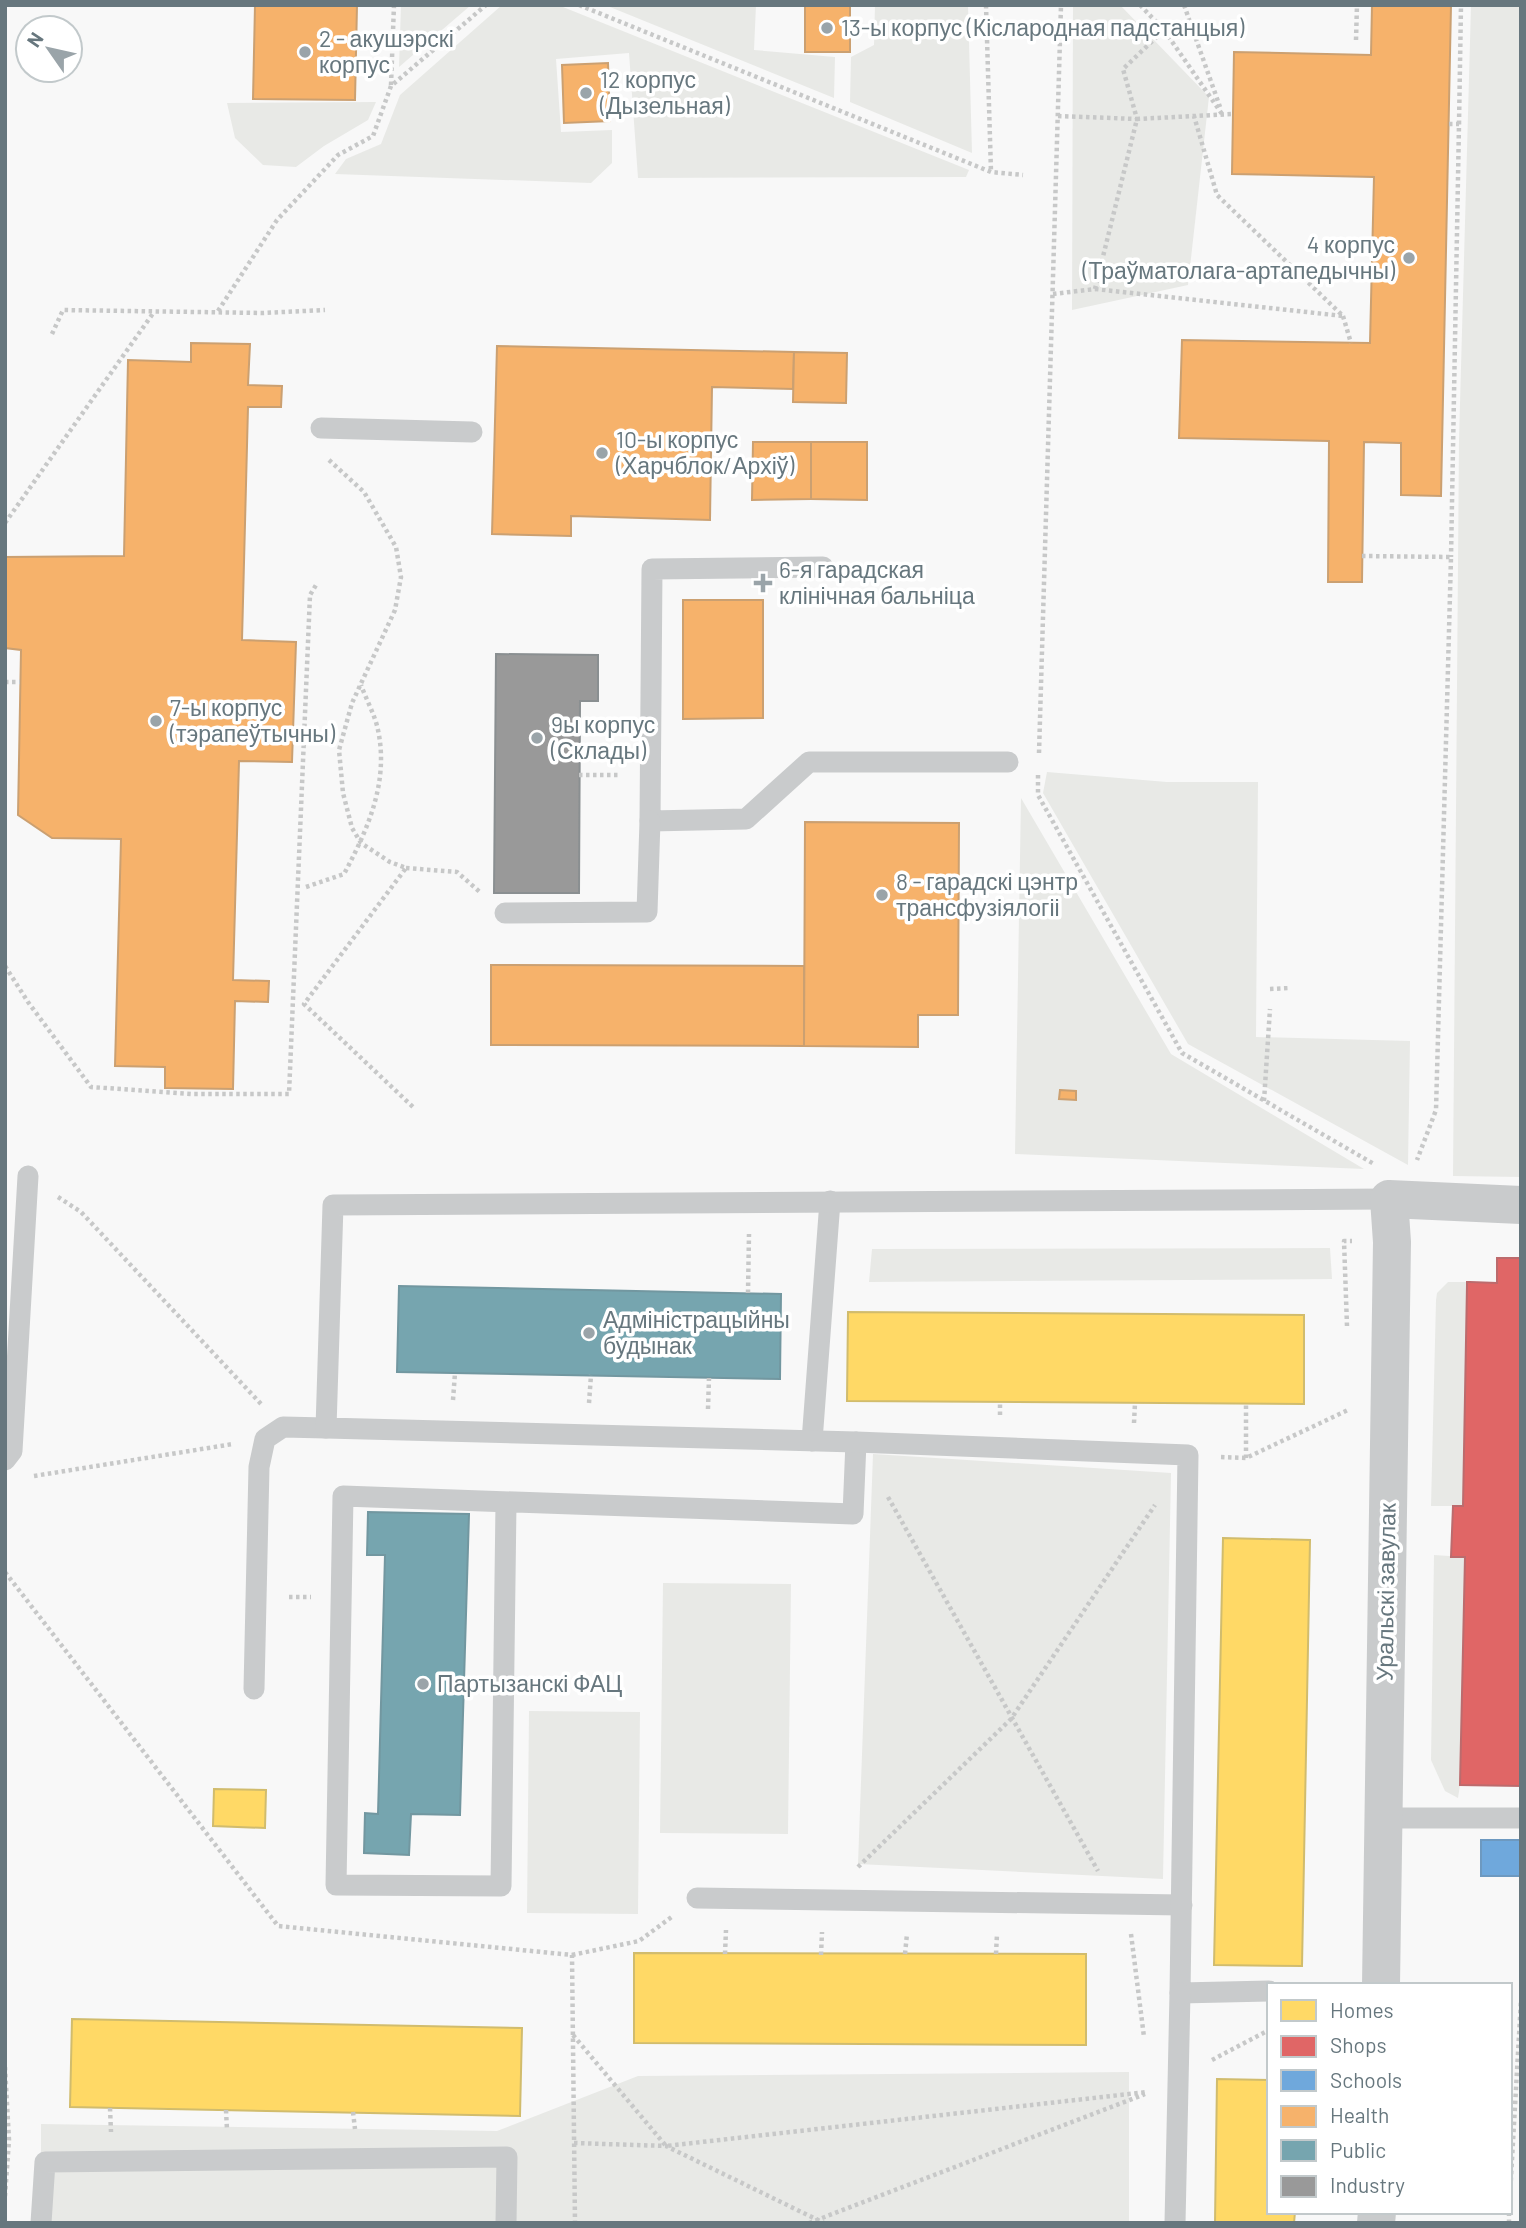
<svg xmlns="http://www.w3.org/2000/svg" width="1526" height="2228" font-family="Barlow,sans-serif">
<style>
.green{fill:#e8e9e6}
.homes{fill:#ffd966;stroke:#d1bc6d;stroke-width:2}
.shops{fill:#e06666;stroke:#bc6b6d;stroke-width:2}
.schools{fill:#6fa8dc;stroke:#6d99c0;stroke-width:2}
.health{fill:#f6b26b;stroke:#cba071;stroke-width:2}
.public{fill:#76a5af;stroke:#7297a0;stroke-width:2}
.industry{fill:#999;stroke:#8a8f91;stroke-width:2}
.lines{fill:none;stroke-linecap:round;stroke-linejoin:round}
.path{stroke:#c7c8c8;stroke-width:4.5;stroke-dasharray:3.5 3.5;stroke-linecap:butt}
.service{stroke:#c9cbcc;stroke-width:21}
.minor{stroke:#c9cbcc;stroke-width:38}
.poi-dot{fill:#9aa4a9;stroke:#fff;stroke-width:2.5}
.labels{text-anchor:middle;stroke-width:7;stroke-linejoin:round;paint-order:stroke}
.poi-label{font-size:23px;fill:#67777e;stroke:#fff;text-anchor:start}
.street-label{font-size:23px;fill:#67777e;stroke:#fff}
</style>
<rect width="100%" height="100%" fill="#f8f8f8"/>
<!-- green -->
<g class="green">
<polygon points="401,5 471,5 399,67"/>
<polygon points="502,5 558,5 969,170 966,177 638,178 629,53 556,59 561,132 612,130 612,163 591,183 335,174 346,159 381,144 400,95"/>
<polygon points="605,5 756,5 754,50 835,57 834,98"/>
<polygon points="875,5 968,5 972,153 850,102 851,57 874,45"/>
<polygon points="1073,5 1120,5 1209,97 1188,285 1072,310"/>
<polygon points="1471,5 1521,5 1521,1177 1453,1176 1459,440"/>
<polygon points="376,102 368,120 324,146 296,167 263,165 235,138 227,103"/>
<polygon points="1047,772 1167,782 1258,782 1256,1037 1410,1041 1408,1165 1188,1044 1043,793"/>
<polygon points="1021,798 1171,1054 1364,1169 1015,1154"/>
<polygon points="1330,1248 1332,1279 869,1282 872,1249"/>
<polygon points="1448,1282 1467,1282 1463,1506 1431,1506 1436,1300 1437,1293"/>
<polygon points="873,1454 1171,1473 1163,1879 858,1864"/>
<polygon points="1434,1555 1465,1557 1460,1785 1458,1798 1445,1791 1431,1760"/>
<polygon points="663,1583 791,1584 788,1834 660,1833"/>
<polygon points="529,1711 640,1712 638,1914 527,1913"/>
<polygon points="1129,2072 1129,2223 41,2223 41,2124 497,2131 638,2076"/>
</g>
<!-- homes -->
<g class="homes">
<polygon points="848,1312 1304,1315 1304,1404 847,1401"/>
<polygon points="1223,1538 1310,1540 1302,1966 1214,1965"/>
<polygon points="214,1789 266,1790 265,1828 213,1826"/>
<polygon points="634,1953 1086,1954 1086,2045 634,2043"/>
<polygon points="72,2019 522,2028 520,2116 70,2107"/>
<polygon points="1217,2079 1269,2080 1269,2212 1295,2212 1294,2223 1215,2223"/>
</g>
<!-- shops -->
<polygon class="shops" points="1497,1258 1521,1258 1521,1786 1460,1785 1465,1557 1451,1557 1453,1506 1463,1506 1467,1285 1467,1282 1470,1282 1497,1283"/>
<!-- schools -->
<rect class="schools" x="1481" y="1840" width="40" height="36"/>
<!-- health -->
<g class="health">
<polygon points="255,5 357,5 355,100 253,99"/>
<rect x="805" y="5" width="45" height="47"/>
<polygon points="1372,5 1451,5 1441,496 1401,495 1401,443 1364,442 1362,582 1328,582 1329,441 1179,438 1182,340 1370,343 1374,177 1232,174 1234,52 1371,55"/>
<polygon points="608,63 610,121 564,123 562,65"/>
<polygon points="191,343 250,344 248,385 282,386 281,407 248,407 242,640 296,642 292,762 239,761 233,980 269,981 268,1002 235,1001 233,1089 165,1088 165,1067 115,1066 121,839 52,838 18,815 21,650 5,648 5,557 124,556 128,360 191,362"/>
<polygon points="497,346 794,352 793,389 712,387 710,520 571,516 571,536 492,534"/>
<polygon points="794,352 847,353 846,403 793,402"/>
<polygon points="753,442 811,442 811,499 752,500"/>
<polygon points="811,442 867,442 867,500 811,499"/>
<polygon points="683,600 763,600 763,718 683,719"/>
<polygon points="805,822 959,823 958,1015 918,1015 918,1047 804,1046"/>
<polygon points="491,965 804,966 804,1046 491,1045"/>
<polygon points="1060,1090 1076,1091 1076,1100 1059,1099"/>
</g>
<!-- public -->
<g class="public">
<polygon points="399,1286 781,1294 780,1379 397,1372"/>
<polygon points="368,1512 469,1514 460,1815 411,1814 409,1855 364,1853 365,1813 378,1814 385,1555 367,1555"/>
</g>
<!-- industry -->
<polygon class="industry" points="496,654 598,655 598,701 580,701 579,893 494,893"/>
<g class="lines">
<!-- path -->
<g class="path">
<polyline points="579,5 991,172 1023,175"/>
<polyline points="986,5 991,172"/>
<polyline points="1140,5 1164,30 1222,114"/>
<polyline points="1184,5 1220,107"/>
<polyline points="1356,40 1357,5"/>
<polyline points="391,85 394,5"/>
<polyline points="1058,116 1137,119 1123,69 1164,30"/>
<polyline points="1449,124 1459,124 1451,557"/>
<polyline points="1459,124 1461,5"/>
<polyline points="1095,289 1343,316 1217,195 1194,116"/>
<polyline points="1053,294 1095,289 1137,119 1233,114"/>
<polyline points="218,311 277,220 338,155 373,136 391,86 486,5"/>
<polyline points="1343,316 1351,343"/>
<polyline points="52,334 63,310 263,313 325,310"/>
<polyline points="329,460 364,492 396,547 401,577 395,610 352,703 339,750 343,793 352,828 361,843 390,862 406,868 304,1004 413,1107"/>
<polyline points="5,523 154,312"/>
<polyline points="1362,556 1451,557 1436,1110 1417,1160"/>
<polyline points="5,682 20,682"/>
<polyline points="1039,753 1061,5"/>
<polyline points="579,775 620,775"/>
<polyline points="1038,775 1038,795 1182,1053 1374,1164"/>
<polyline points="406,868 457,872 481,893"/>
<path d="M306 887 344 874C368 829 389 782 378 730 375 715 366 699 361 685"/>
<polyline points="5,966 28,1002 91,1087 191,1094 289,1094 310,595 316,585"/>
<polyline points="1270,989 1290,988"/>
<polyline points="1264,1101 1270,1009"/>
<polyline points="58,1197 81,1212 262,1405"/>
<polyline points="748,1293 749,1234"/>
<polyline points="1347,1326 1344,1241 1352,1241"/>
<polyline points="453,1400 455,1373"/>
<polyline points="589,1403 591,1375"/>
<polyline points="708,1409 709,1378"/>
<polyline points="1000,1415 1000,1402"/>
<polyline points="1134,1423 1135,1403"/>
<polyline points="1221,1457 1246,1458 1348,1410"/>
<polyline points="1246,1458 1246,1404"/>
<polyline points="34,1476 233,1444"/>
<polyline points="888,1497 1098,1871"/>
<polyline points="5,1572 278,1926 572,1955 575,2223"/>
<polyline points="289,1597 311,1597"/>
<polyline points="858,1867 1011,1719 1155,1505"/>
<polyline points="1131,1934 1144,2037"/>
<polyline points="725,1954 726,1930"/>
<polyline points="905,1954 907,1934"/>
<polyline points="996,1954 997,1934"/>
<polyline points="572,1955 639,1941 673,1916"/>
<polyline points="821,1955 822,1932"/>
<polyline points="573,2035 666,2146 1147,2092"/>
<polyline points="1212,2060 1269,2030"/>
<polyline points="5,2067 9,2140 5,2196"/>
<polyline points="110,2108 111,2132"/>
<polyline points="226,2110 227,2130"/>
<polyline points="353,2112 355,2129"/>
<polyline points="574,2143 666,2146 824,2223"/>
<polyline points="1510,2195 1521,2000"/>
<polyline points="809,2223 1145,2094"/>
<polyline points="1509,2223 1509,2212"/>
</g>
<!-- service -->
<g class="service">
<polyline points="321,428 472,432"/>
<polyline points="823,567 652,569 650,821 746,819 809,762 1008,762"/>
<polyline points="505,913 647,912 650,821"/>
<polyline points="812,1441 830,1201"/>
<polyline points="5,1460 12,1451 28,1176"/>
<polyline points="506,1503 501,1886 336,1885 343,1496 853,1514 856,1442"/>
<polyline points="254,1689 259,1467 265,1439 283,1427 326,1428"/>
<polyline points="1383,1818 1521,1818"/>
<polyline points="697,1898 1182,1905"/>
<polyline points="1269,1991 1180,1993 1188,1455 856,1442 326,1428 333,1205 1389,1199"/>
<polyline points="41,2223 45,2162 507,2157 506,2223"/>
<polyline points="1175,2223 1180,1993"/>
</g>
<!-- minor -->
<g class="minor">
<polyline points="1381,1985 1392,1242 1389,1199 1521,1205"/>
<polyline points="1376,2223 1377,2212"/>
</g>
</g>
<!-- markers -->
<g class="poi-dot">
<circle cx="827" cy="28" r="7"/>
<circle cx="305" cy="52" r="7"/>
<circle cx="586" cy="93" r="7"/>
<circle cx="1409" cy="258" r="7"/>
<circle cx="602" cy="453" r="7"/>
<path d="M759.5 572.5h7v7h7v7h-7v7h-7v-7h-7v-7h7z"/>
<circle cx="156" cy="721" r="7"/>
<circle cx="537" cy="738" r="7"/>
<circle cx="882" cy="895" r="7"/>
<circle cx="589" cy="1333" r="7"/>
<circle cx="423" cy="1684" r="7"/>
</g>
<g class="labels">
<!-- poi labels -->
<g class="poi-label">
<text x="841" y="36">13-ы корпус (Кіслародная падстанцыя)</text>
<text x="319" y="47">2 - акушэрскі<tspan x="319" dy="26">корпус</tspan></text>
<text x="600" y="88">12 корпус<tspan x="600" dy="26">(Дызельная)</tspan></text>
<text x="1395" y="253" text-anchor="end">4 корпус<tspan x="1395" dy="26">(Траўматолага-артапедычны)</tspan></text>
<text x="616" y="448">10-ы корпус<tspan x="616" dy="26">(Харчблок/Архіў)</tspan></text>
<text x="779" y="578">6-я гарадская<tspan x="779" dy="26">клінічная бальніца</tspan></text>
<text x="170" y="716">7-ы корпус<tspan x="170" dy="26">(тэрапеўтычны)</tspan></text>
<text x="551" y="733">9ы корпус<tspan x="551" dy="26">(Склады)</tspan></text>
<text x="896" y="890">8 - гарадскі цэнтр<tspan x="896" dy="26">трансфузіялогіі</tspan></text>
<text x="603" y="1328">Адміністрацыйны<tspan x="603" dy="26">будынак</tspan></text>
<text x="437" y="1692">Партызанскі ФАЦ</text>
</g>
<!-- street labels -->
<g class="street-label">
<text transform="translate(1386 1592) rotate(-89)" y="8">Уральскі завулак</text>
</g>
</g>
<!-- border -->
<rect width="1526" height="2228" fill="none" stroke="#67777e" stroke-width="14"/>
<!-- legend -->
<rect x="1267" y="1983" width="245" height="231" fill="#ffffff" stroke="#c2c9cb" stroke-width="2"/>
<rect x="1281" y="2000" width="35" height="21" fill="#ffd966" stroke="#c2c9cb" stroke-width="2"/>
<text x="1330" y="2018" font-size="21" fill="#67777e">Homes</text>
<rect x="1281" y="2036" width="35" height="21" fill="#e06666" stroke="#c2c9cb" stroke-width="2"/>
<text x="1330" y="2053" font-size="21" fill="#67777e">Shops</text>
<rect x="1281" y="2070" width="35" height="21" fill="#6fa8dc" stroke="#c2c9cb" stroke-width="2"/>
<text x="1330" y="2088" font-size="21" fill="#67777e">Schools</text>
<rect x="1281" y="2106" width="35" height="21" fill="#f6b26b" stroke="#c2c9cb" stroke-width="2"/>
<text x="1330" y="2123" font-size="21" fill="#67777e">Health</text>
<rect x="1281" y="2140" width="35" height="21" fill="#76a5af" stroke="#c2c9cb" stroke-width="2"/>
<text x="1330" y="2158" font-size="21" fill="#67777e">Public</text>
<rect x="1281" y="2176" width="35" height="21" fill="#999999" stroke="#c2c9cb" stroke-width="2"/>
<text x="1330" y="2193" font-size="21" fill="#67777e">Industry</text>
<!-- north arrow -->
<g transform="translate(49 49) rotate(304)"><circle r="33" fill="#ffffff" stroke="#c2c9cb" stroke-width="2"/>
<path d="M0-5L12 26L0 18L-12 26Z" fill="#9aa4a9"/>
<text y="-10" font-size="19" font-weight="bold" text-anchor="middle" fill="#67777e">N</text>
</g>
</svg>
